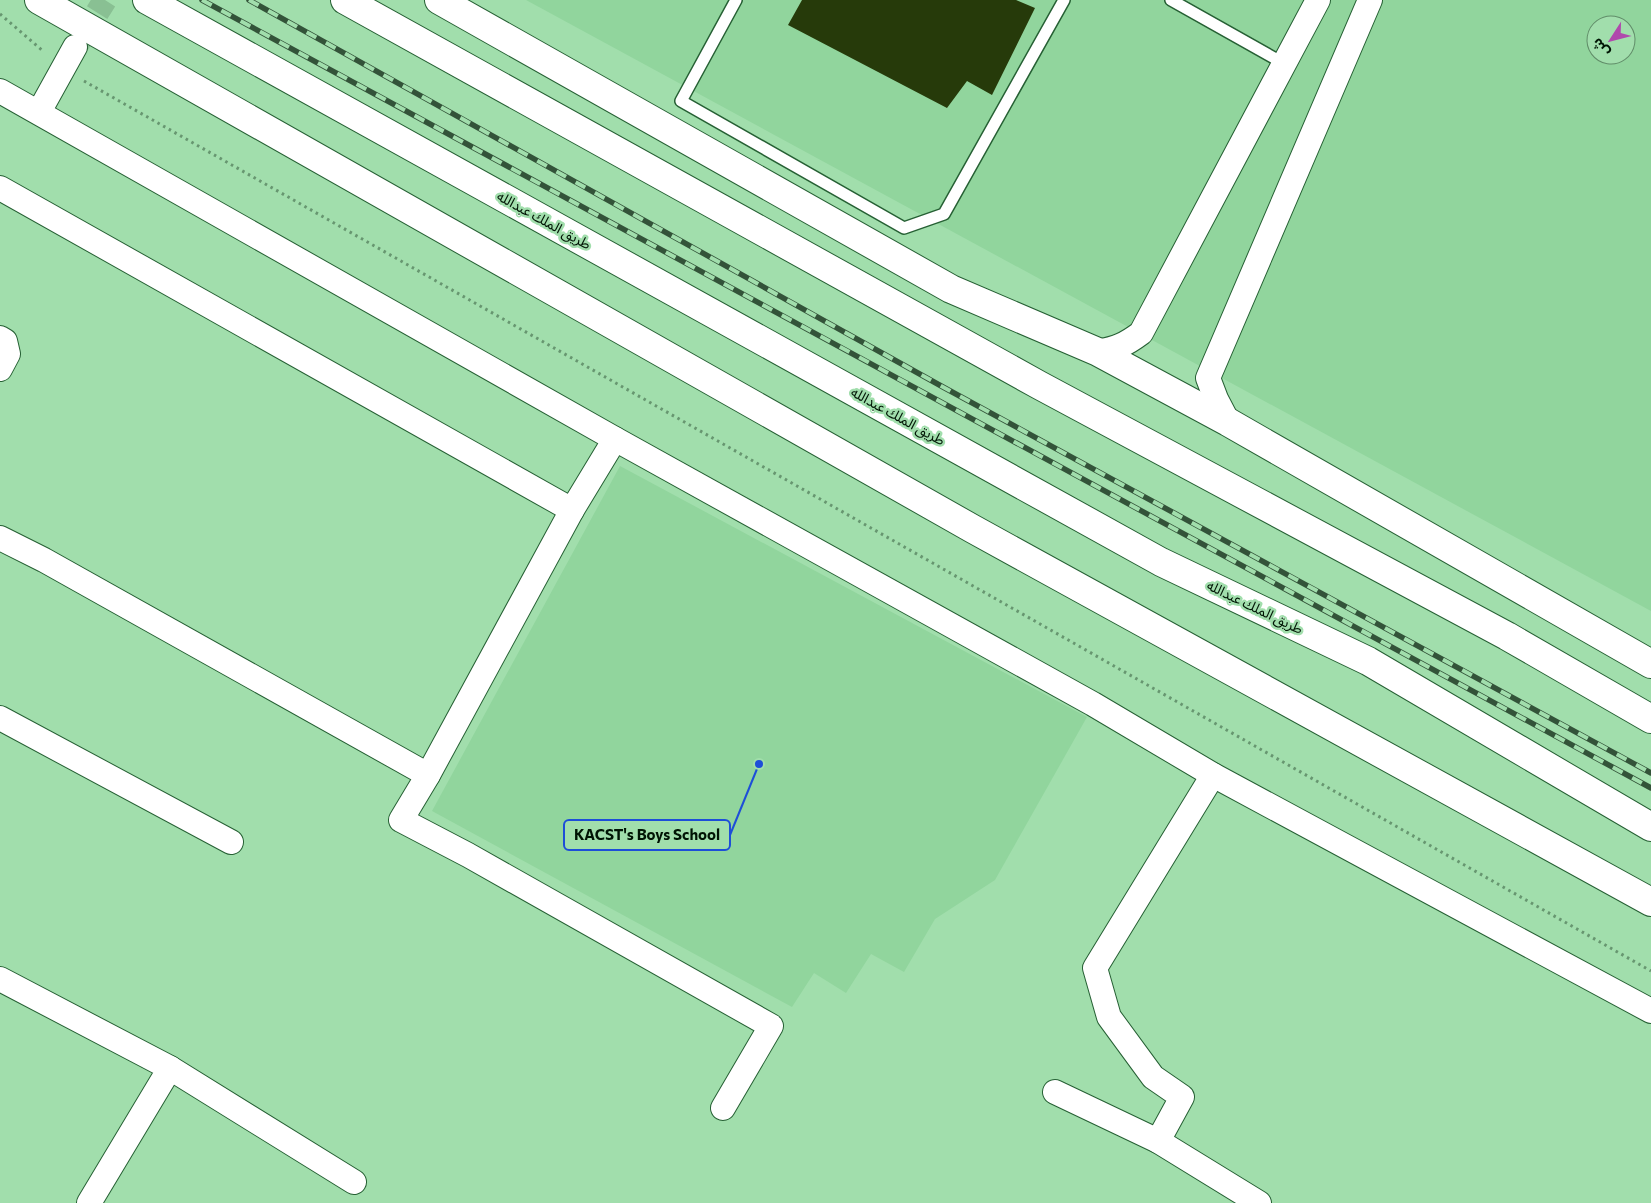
<svg xmlns="http://www.w3.org/2000/svg" width="1651" height="1203" font-family="Commissioner,'Noto Sans Arabic',sans-serif">
<style>
.built{fill:#91d59d;fill-rule:evenodd}
.building{fill:#263a0a}
.lines{fill:none;stroke-linecap:round;stroke-linejoin:round}
.minor-tunnel{stroke:#89c093;stroke-width:24;stroke-dasharray:24 12;stroke-linecap:butt}
.service-casing{stroke:#266034;stroke-width:14}
.minor-casing{stroke:#266034;stroke-width:26}
.secondary-casing{stroke:#266034;stroke-width:30}
.trunk-casing{stroke:#266034;stroke-width:30}
.path{stroke:#679670;stroke-width:3;stroke-dasharray:2.5 4;stroke-linecap:butt}
.service{stroke:#fff;stroke-width:11}
.minor{stroke:#fff;stroke-width:24}
.secondary{stroke:#fff;stroke-width:28}
.trunk{stroke:#fff;stroke-width:28}
.rail-casing{stroke:#335339;stroke-width:5.5}
.rail{stroke:#a1deac;stroke-width:4;stroke-dasharray:11;stroke-linecap:butt}
.labels{text-anchor:middle;stroke-width:5;stroke-linejoin:round;paint-order:stroke}
.street-label{font-size:14px;fill:#001404;stroke:#a1deac}
.leader{fill:none;stroke:#1d4ed8;stroke-width:2}
.callout-dot{fill:#1d4ed8;stroke:#a1deac;stroke-width:2}
.callout{fill:#a1deac;stroke:#1d4ed8;stroke-width:2}
.callout-label{font-size:15px;text-anchor:middle;font-weight:bold;fill:#001404}
</style>
<rect width="100%" height="100%" fill="#a1deac"/>
<!-- built -->
<g class="built">
<path d="M526 0H1651V611ZM1596 25H1626V55H1596Z"/>
<polygon points="620,466 1087,717 995,880 935,919 904,972 871,954 846,993 814,973 792,1007 432,811"/>
</g>
<!-- building -->
<polygon class="building" points="802,0 1016,0 1035,8 992,95 967,81 947,108 788,25"/>
<g class="lines">
<!-- minor-tunnel -->
<polyline class="minor-tunnel" points="78,43 105,0"/>
<!-- service casing -->
<g class="service-casing">
<g id="service">
<polyline points="736,0 681,101 904,228 944,214 1064,0"/>
<polyline points="1171,0 1283,63"/>
</g>
</g>
<!-- minor casing -->
<g class="minor-casing">
<g id="minor">
<polyline points="0,91 615,439 1093,704 1213,775 1651,1011"/>
<polyline points="39,112 75,47"/>
<polyline points="0,188 572,510"/>
<polyline points="0,338 5,341 8,354 0,369"/>
<path d="M1098 352C1117 348 1125 345 1141 333L1318 0"/>
<polyline points="1228,422 1216,399 1208,378 1370,0"/>
<polyline points="615,439 572,510 428,775 401,820 468,855 771,1026 723,1108"/>
<polyline points="0,538 44,560 428,775"/>
<polyline points="0,718 231,842"/>
<polyline points="0,979 170,1068 89,1203"/>
<polyline points="170,1068 354,1182"/>
<polyline points="1055,1092 1158,1141 1182,1097 1153,1077 1109,1017 1095,968 1213,775"/>
<polyline points="1158,1141 1259,1203"/>
</g>
</g>
<!-- secondary casing -->
<g class="secondary-casing">
<g id="secondary">
<polyline points="39,0 973,529 1651,902"/>
<polyline points="439,0 951,289 1098,352 1228,422 1651,664"/>
</g>
</g>
<!-- trunk casing -->
<g class="trunk-casing">
<g id="trunk">
<polyline points="147,0 1161,562 1368,661 1651,827"/>
<polyline points="345,0 1039,385 1507,636 1651,719"/>
</g>
</g>
<!-- path -->
<g class="path">
<polyline points="0,14 43,51"/>
<polyline points="84,81 1651,971"/>
</g>
<!-- service -->
<use href="#service" class="service"/>
<!-- minor -->
<use href="#minor" class="minor"/>
<!-- secondary -->
<use href="#secondary" class="secondary"/>
<!-- trunk -->
<use href="#trunk" class="trunk"/>
<!-- rail casing -->
<g class="rail-casing">
<g id="rail">
<polyline points="202,0 1651,788"/>
<polyline points="249,0 943,387 1651,773"/>
</g>
</g>
<!-- rail -->
<use href="#rail" class="rail"/>
</g>
<g class="labels">
<!-- street labels -->
<g class="street-label">
<text transform="translate(544 220) rotate(29)" y="5">طريق الملك عبدالله</text>
<text transform="translate(898 416) rotate(29)" y="5">طريق الملك عبدالله</text>
<text transform="translate(1255 607) rotate(26)" y="5">طريق الملك عبدالله</text>
</g>
</g>
<!-- callouts -->
<path class="leader" d="M759 764L730 835"/>
<circle class="callout-dot" cx="759" cy="764" r="5"/>
<rect class="callout" x="564" y="820" width="166" height="30" rx="5"/>
<g class="callout-label">
<text x="647" y="840">KACST's Boys School</text>
</g>
<!-- north arrow -->
<g transform="translate(1611 40) rotate(234)"><circle r="24" fill="#a1deac" stroke="#618d69"/>
<path d="M0-4L9 19L0 12L-9 19Z" fill="#b049ac"/>
<text y="-8" font-size="14" font-weight="bold" text-anchor="middle" fill="#001404">ش</text>
</g>
</svg>
